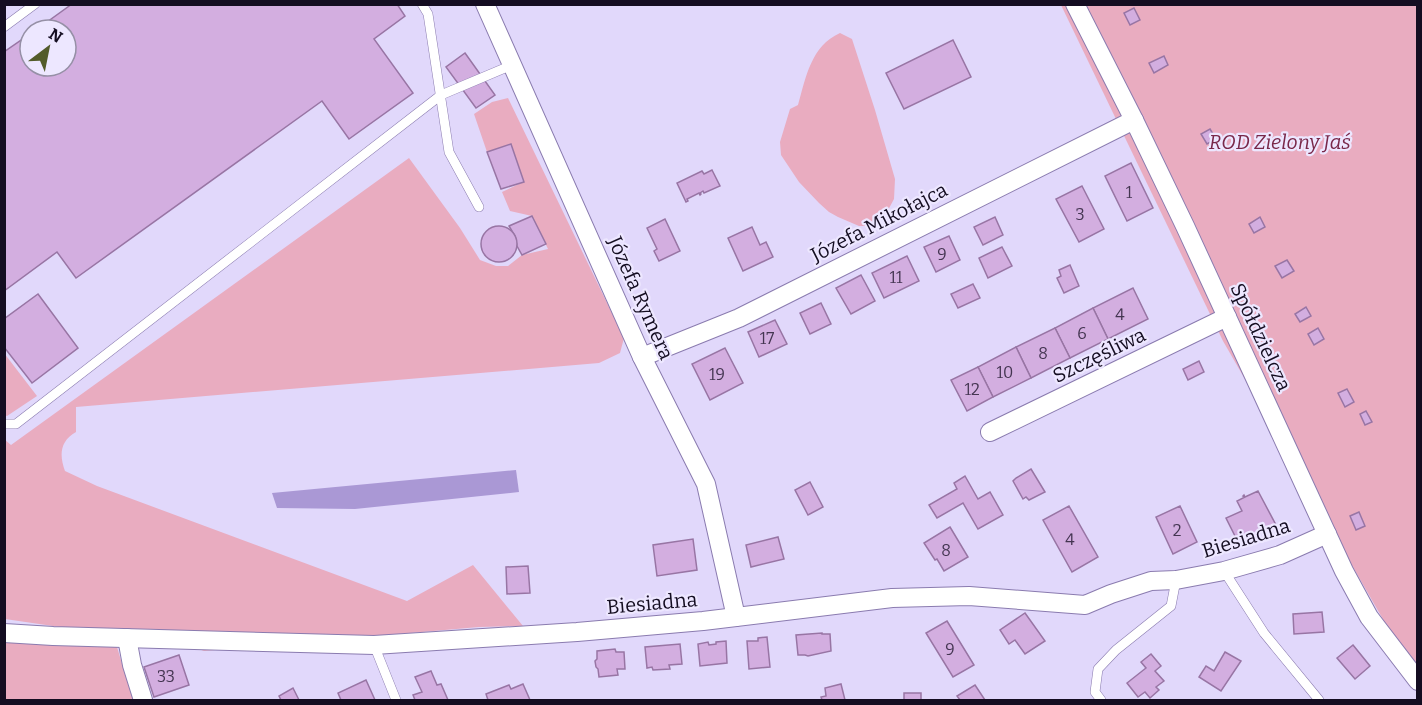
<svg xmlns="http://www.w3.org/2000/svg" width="1422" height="705" font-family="Bitter,serif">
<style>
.green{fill:#e9acc0}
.water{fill:#aa98d5}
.building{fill:#d3aee0;stroke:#9875a4;stroke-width:1.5}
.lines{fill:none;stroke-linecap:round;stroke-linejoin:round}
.lane-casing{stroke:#8a7baf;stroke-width:10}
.street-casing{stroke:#8a7baf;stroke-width:20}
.lane{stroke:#fff;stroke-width:9}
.street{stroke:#fff;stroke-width:18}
.labels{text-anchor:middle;stroke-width:4.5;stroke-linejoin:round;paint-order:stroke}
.number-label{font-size:16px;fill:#443551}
.park-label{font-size:20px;font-style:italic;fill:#79284a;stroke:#ede7ff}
.street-label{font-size:20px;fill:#140d21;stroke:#ede7ff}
</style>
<rect width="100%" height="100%" fill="#e1d8fb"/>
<!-- green -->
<g class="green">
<polygon points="1061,5 1417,5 1417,664 1388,628 1223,341"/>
<path d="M840 33 852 39 875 110 895 179 894 199 887 212 878 222 871 226H859L838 217 829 212 819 203 799 182 781 155 780 142 790 109 798 105C806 77 811 46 840 33Z"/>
<path d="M508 98 624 338 620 353 599 363 76 407V432C60 441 59 455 65 471L97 486 407 601 473 565 523 626 479 627 204 651 190 646 5 619 4 439 11 445 409 158 460 228 480 260 496 266H508L522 255 548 249 532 216 510 211 502 192 523 182 511 144 487 152 474 114 492 102Z"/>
<polygon points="4,353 37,396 7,416 4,415"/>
<polygon points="4,637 117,647 133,700 5,700"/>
</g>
<!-- water -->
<polygon class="water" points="516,470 519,492 355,509 277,508 272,493"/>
<!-- building -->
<g class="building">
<polygon points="72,4 397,4 405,16 374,39 413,93 349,139 322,101 76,278 57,252 4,291 4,52 30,34 30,66 66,66 66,30 36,30"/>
<polygon points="1134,8 1140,20 1130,25 1124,13"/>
<polygon points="953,40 971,77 904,109 886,73"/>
<polygon points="465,53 495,95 476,108 446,67"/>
<polygon points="1164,56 1168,65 1154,73 1149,63"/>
<polygon points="1210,129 1216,139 1207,144 1201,134"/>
<polygon points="511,144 524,182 501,189 487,152"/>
<polygon points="1131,163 1153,208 1127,221 1105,176"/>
<polygon points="712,170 720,186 704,193 703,191 700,193 701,194 700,195 699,193 687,199 688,201 686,202 677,183 702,171 704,174"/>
<polygon points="1082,186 1104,229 1079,242 1056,199"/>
<polygon points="532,216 546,244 522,255 517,246 515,236 509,226"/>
<polygon points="995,217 1003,235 983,245 974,227"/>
<polygon points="1260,217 1265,227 1254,233 1249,224"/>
<polygon points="665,219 680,251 659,261 654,251 657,249 647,228"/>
<circle cx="499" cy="244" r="18"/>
<polygon points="752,227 760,245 766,242 773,257 743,271 728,238"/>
<polygon points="949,236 960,260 936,272 924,247"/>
<polygon points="1002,247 1012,266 988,278 979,258"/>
<polygon points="907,256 919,281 884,298 872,273"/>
<polygon points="1287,260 1294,271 1282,278 1275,266"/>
<polygon points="1070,265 1079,286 1064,293 1057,278 1061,276 1059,270"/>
<polygon points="861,275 875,301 851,314 836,288"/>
<polygon points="973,284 980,298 958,308 951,294"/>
<polygon points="1133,288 1148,319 1108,339 1093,308"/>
<polygon points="38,294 78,348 32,383 4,347 4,319"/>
<polygon points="821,303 831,324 810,334 800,313"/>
<polygon points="1306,307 1311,316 1300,322 1295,314"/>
<polygon points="1093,308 1108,339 1070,358 1055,328"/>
<polygon points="775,320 787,344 759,357 748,332"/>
<polygon points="1055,328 1070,358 1031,378 1016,347"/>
<polygon points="1318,328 1324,339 1314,345 1308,334"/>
<polygon points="1016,347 1031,378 993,397 978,367"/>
<polygon points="725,348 743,383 710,400 692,364"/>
<polygon points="1199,361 1204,372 1188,380 1183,369"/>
<polygon points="978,367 993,397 967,411 951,380"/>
<polygon points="1347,389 1354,402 1345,407 1338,393"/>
<polygon points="1366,411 1372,422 1365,425 1360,414"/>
<polygon points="1031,469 1045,492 1029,500 1026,497 1023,499 1013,481 1016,478"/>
<polygon points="965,476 978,499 990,492 1003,515 978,529 963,503 937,518 929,505 957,489 954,483"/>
<polygon points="810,482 823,507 808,515 795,490"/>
<polygon points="1258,491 1276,525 1254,536 1253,532 1237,540 1226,518 1242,511 1237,501 1245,497 1243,496 1244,495 1245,497"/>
<polygon points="1069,506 1098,557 1072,572 1043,520"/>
<polygon points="1180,506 1197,542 1173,554 1156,517"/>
<polygon points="1359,512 1365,526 1356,530 1350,516"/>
<polygon points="950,527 968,557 944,571 937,559 935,560 924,543"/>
<polygon points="778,537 784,559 751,567 746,545"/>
<polygon points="693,539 697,570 657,576 653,545"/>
<polygon points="528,566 530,593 507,594 506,567"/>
<polygon points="1322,612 1324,632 1294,634 1293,614"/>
<polygon points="1025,613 1045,641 1025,654 1015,640 1009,644 1000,630"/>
<polygon points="947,621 974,665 953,677 926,633"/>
<polygon points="822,633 822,634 830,634 831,651 808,656 805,655 798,655 796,635"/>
<polygon points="767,637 770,667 749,669 747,641 758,641 758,638"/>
<polygon points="726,641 727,663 700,666 698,644 708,642 709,645 716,644 716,642"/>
<polygon points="680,644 682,664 669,665 670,669 653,670 652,667 647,668 645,647"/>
<polygon points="1353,645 1370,666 1355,679 1337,658"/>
<polygon points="615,649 616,652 624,652 625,669 617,669 618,675 599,677 598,669 596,667 595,661 597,659 597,651"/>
<polygon points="1225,652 1241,661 1221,691 1199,677 1206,666 1214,671"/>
<polygon points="1151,654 1161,666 1155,671 1164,681 1156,687 1159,690 1150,698 1145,692 1138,697 1127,683 1146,668 1141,662"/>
<polygon points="179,655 189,685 154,697 144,667"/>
<polygon points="431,671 437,685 441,684 448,700 415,700 413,695 422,692 415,677"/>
<polygon points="366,680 375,700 341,700 338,693"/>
<polygon points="523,684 530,700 488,700 486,694 509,685 511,689"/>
<polygon points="841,684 845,700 822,700 821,697 826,696 825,688"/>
<polygon points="975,685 985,700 960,700 957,696"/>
<polygon points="293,688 299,700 281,700 279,696"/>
<rect x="904" y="693" width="17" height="7"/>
</g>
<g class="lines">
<!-- lane casing -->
<g class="lane-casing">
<g id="lane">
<polyline points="422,4 428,14 449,152 479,207"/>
<polyline points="4,27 35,4"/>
<polyline points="4,424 16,424 441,95 512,65"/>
<polyline points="1224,571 1264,633 1319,700"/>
<polyline points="374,645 396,700"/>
<polyline points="1101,700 1095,692 1098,669 1116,650 1171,606 1176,580"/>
</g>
</g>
<!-- street casing -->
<g class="street-casing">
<g id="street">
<polyline points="485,4 642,357 706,484 736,617"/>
<polyline points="1075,4 1134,120 1185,226 1344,571 1369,617 1418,681"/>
<polyline points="642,357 739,318 1134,120"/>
<polyline points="990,432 1227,317"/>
<polyline points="4,633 53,636 374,645 577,632 703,621 892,598 969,596 1085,605 1111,594 1151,581 1176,580 1224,571 1280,555 1327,534"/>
<polyline points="127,638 132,665 143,700"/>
</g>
</g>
<!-- lane -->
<use href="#lane" class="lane"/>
<!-- street -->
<use href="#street" class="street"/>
</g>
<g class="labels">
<!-- number labels -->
<g class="number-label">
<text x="1129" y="198">1</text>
<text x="1080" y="220">3</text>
<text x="942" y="260">9</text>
<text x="896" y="283">11</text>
<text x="1120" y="320">4</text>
<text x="1082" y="339">6</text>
<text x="767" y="344">17</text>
<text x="1043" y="359">8</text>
<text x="1005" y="378">10</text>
<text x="717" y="380">19</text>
<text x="972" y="395">12</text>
<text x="1177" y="536">2</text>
<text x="1070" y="545">4</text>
<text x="946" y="556">8</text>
<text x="950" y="655">9</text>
<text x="166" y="682">33</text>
</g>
<!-- park labels -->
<g class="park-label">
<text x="1280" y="149">ROD Zielony Jaś</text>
</g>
<!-- street labels -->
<g class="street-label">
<text transform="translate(879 222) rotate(-27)" y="7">Józefa Mikołajca</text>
<text transform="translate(641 298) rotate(66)" y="7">Józefa Rymera</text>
<text transform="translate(1261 337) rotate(65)" y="7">Spółdzielcza</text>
<text transform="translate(1099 355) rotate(-26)" y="7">Szczęśliwa</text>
<text transform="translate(1246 538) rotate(-17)" y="7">Biesiadna</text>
<text transform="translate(652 603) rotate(-5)" y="7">Biesiadna</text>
</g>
</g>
<!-- border -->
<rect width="1422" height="705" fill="none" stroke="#140d21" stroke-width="12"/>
<!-- north arrow -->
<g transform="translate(48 48) rotate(32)"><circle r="28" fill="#ede7ff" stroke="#9690a6" stroke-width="1.5"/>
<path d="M0-4.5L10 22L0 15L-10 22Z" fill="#535b2a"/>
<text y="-9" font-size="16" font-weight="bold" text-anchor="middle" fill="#140d21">N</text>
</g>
</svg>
